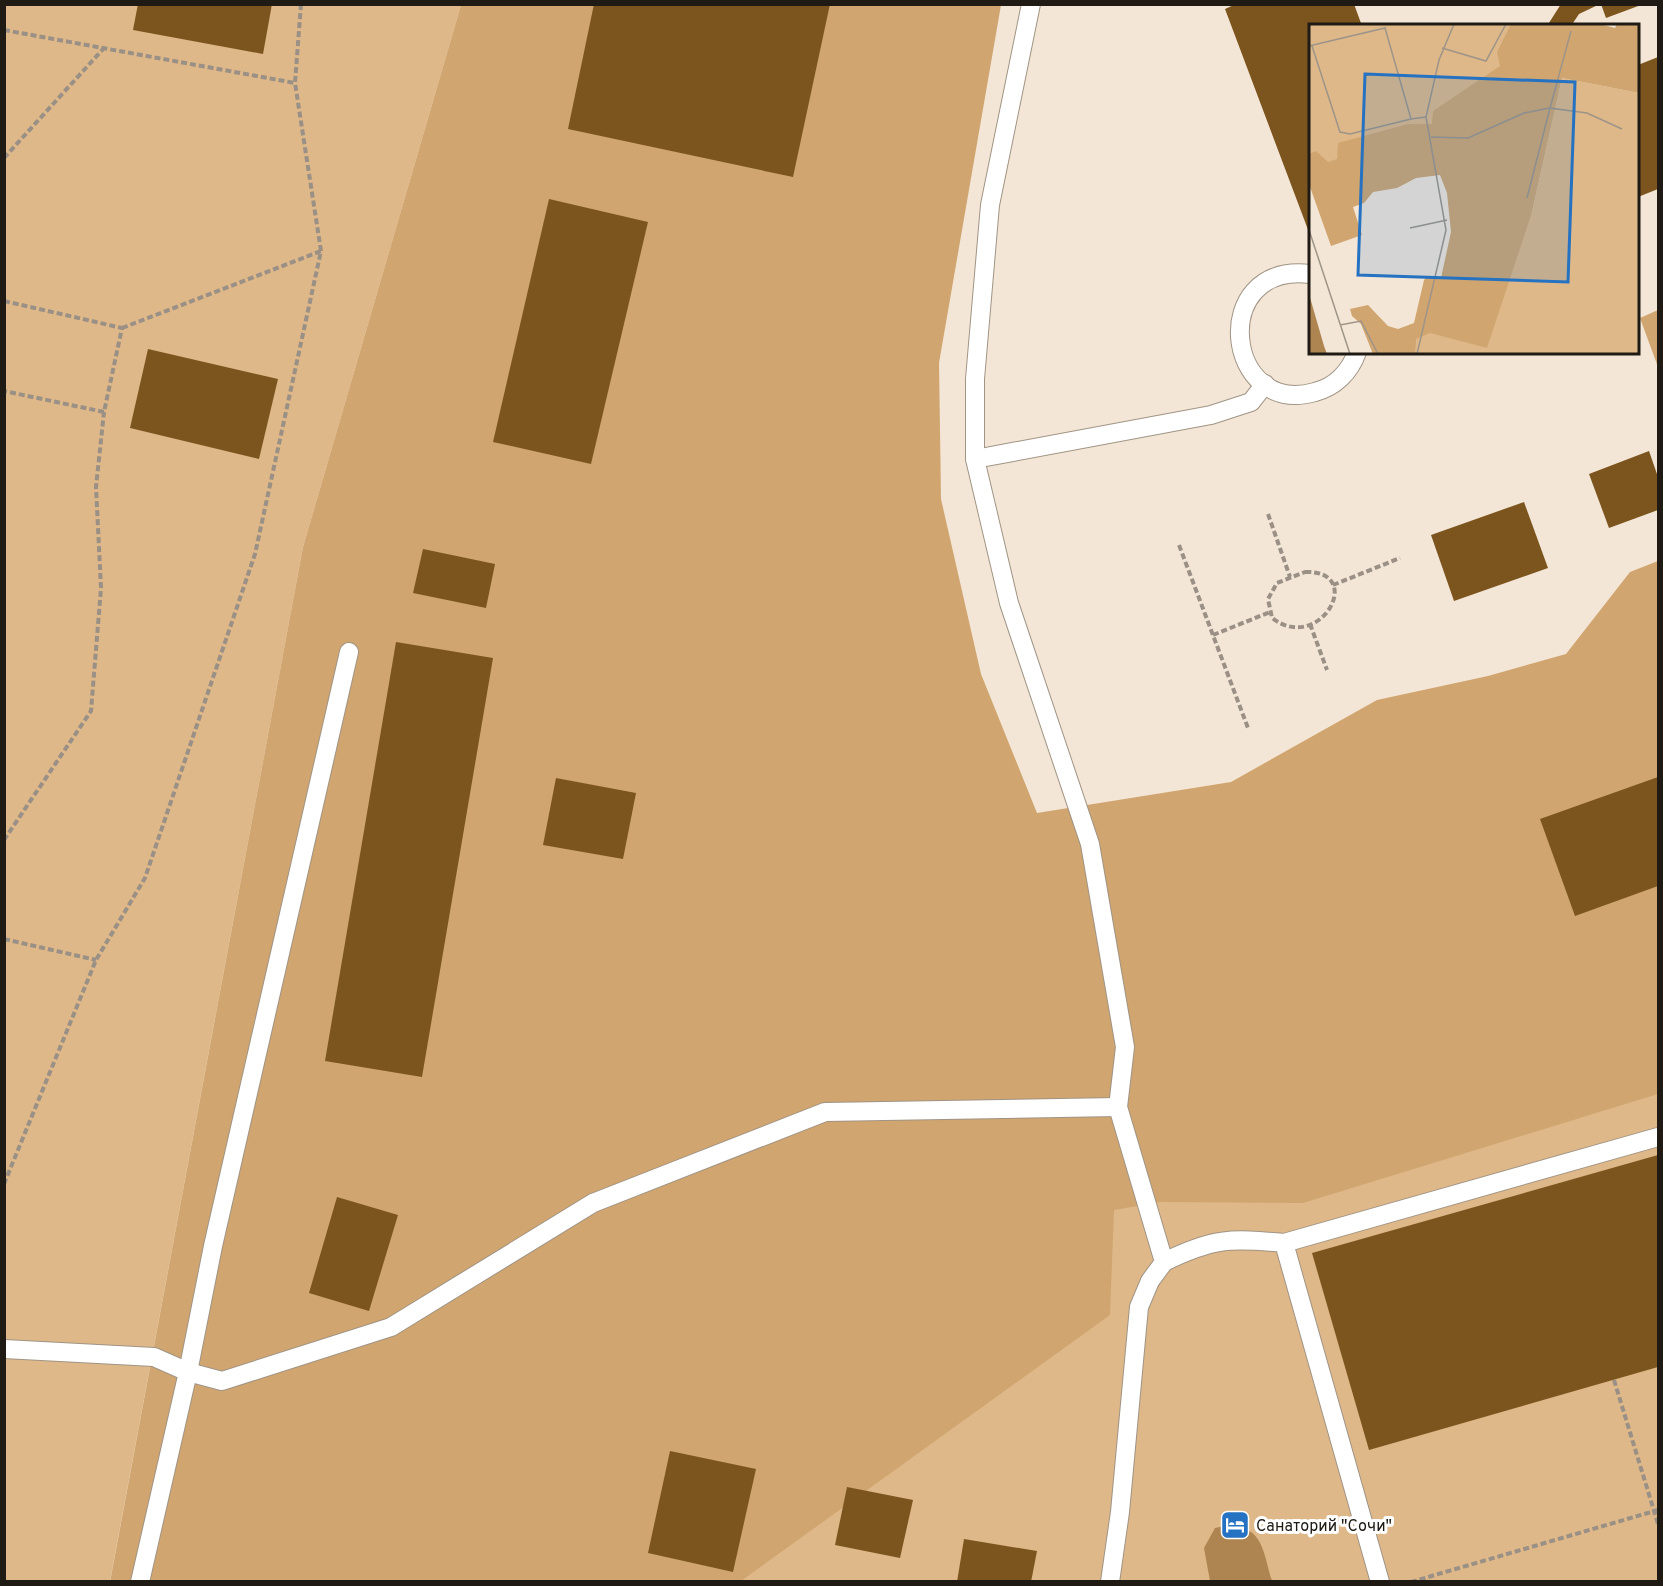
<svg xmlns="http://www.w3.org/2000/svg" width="1663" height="1586" font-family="Overpass,sans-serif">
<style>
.green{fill:#deb889}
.forest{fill:#d0a56f}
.water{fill:#ae8550}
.building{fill:#7c551e}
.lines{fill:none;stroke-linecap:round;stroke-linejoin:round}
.service-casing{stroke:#a09485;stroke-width:20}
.path{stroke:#9a9085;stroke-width:4;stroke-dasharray:6 3;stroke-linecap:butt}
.service{stroke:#fff;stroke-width:18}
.labels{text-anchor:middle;stroke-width:6;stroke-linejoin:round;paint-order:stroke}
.poi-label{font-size:16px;fill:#1f1a14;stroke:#fff;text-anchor:start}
.inset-road{fill:none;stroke:#9e9488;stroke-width:1.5}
.view{fill:#2472c1;fill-opacity:0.15;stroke:#2472c1;stroke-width:3}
.inset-edge{fill:none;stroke:#1f1a14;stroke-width:3}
</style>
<rect width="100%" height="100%" fill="#f3e6d6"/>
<!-- green -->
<g class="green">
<polygon points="5,5 461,5 303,547 110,1581 5,1581"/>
<polygon points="1658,887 1658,1581 344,1582"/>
</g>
<!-- forest -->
<g class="forest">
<polygon points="461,5 1001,5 939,363 941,499 981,674 1037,813 1231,782 1377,700 1488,676 1566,654 1630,572 1658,561 1658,1094 1303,1203 1161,1202 1114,1210 1110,1315 741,1581 110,1582 303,547"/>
<polygon points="1658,310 1658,367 1640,318"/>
</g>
<!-- water -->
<path class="water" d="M1229 1525C1264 1527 1263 1553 1272 1581H1210L1204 1548 1215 1528Z"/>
<!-- building -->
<g class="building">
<polygon points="138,4 272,4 263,54 133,30"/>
<polygon points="594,4 830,4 793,177 568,129"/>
<polygon points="1236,4 1354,4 1362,26 1310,26 1310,235 1225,9"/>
<polygon points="1561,4 1600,4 1579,14 1571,26 1547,26"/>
<polygon points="1601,4 1641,4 1641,5 1606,18"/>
<polygon points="1658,57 1658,189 1638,197 1638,65"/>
<polygon points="549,199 648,222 591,464 493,442"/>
<polygon points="148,349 278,379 259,459 130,428"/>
<polygon points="1649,451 1658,477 1658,510 1609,528 1589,474"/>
<polygon points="1524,502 1548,568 1454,601 1431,535"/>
<polygon points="423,549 495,564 486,608 413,593"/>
<polygon points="396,642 493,658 422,1077 325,1061"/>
<polygon points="1658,777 1658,886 1575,916 1540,819"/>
<polygon points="556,778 636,793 623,859 543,845"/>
<polygon points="1658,1155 1658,1367 1369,1450 1312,1253"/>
<polygon points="337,1197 398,1215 369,1311 309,1293"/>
<polygon points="670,1451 756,1469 733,1572 648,1553"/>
<polygon points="847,1487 913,1500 900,1558 835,1545"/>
<polygon points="964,1539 1037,1551 1031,1582 957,1582"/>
</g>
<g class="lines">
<!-- service casing -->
<g class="service-casing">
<g id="service">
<polyline points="1031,4 990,205 975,379 975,459 1009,603 1090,844 1125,1047 1118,1107 1164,1262 1150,1281 1139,1307 1120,1512 1110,1582"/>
<path d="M1310 274C1207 262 1225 418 1315 392 1335 387 1350 372 1357 352"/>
<polyline points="975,459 1211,415 1251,402 1265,384"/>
<polyline points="349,652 213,1246 188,1372 222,1381 391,1327 593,1203 825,1112 1118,1107"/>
<polyline points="1284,1243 1658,1137"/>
<path d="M1164 1262C1213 1238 1230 1238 1284 1243L1380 1582"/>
<polyline points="4,1349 154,1357 188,1372 140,1582"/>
</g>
</g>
<!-- path -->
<g class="path">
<polyline points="4,30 295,83"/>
<polyline points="4,158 104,48"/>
<polyline points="4,301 122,328 104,412 4,391"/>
<polyline points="122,328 321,251"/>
<polyline points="1268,514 1290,577"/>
<polyline points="1179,545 1248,728"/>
<path d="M1305 572C1367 570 1320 655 1272 618L1268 599 1277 583Z"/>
<polyline points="1333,585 1400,558"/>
<polyline points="1310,624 1327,670"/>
<polyline points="1213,635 1270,612"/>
<polyline points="4,840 91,711 101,588 96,487 104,412"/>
<polyline points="4,939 96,960"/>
<polyline points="4,1184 96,960 145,878 255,554 321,251 295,83 301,4"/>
<polyline points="1614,1380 1658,1524"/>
<polyline points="1411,1582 1658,1510"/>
</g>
<!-- service -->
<use href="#service" class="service"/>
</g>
<!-- icons -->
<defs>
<g id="hotel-square" transform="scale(1.5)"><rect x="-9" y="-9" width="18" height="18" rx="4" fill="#2472c1" stroke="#fff"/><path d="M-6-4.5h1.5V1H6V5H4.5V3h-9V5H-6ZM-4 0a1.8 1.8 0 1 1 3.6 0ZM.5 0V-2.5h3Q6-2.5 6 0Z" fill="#fff"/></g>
</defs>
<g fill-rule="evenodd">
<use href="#hotel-square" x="1235" y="1525"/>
</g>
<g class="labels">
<!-- poi labels -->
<g class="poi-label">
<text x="1256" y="1531">Санаторий "Сочи"</text>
</g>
</g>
<!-- overview -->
<g transform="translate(1309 24)">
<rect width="330" height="330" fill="#f3e6d6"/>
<path d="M0 0H244L182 98 0 155ZM253 54 330 69V330H64L104 311 223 188Z" fill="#deb889"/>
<path d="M202 0H291L306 4 308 0H330V69L253 54 223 188 178 324 121 309 107 315 106 330H64L52 300 43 292 41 285 59 281 79 302 89 305 105 299 115 256 119 252 132 254 142 208 138 169 131 151 107 154 88 164 64 168 55 179 44 183 53 211 22 222 0 160V130L7 127 19 138 28 135 29 119 99 100H123L124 87 191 42 188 28Z" fill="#d0a56f"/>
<path d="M0 270 15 322 18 330H0Z" fill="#ae8550"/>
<path class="inset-road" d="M262 7 241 84 278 89 313 105M0 22 76 4 102 95 117 93M3 22 31 108 41 110 102 95M133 24 177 37 197 0M122 113 159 114 215 89 241 84 218 174M101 204 138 196M0 206 41 330M31 301 52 297 69 330M108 330 137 206 117 93 130 36 145 0"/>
<path class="view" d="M56 50 266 58 259 258 49 251Z"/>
<rect width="330" height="330" class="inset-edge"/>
</g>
<!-- border -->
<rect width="1663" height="1586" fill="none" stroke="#1f1a14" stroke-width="12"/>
</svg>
